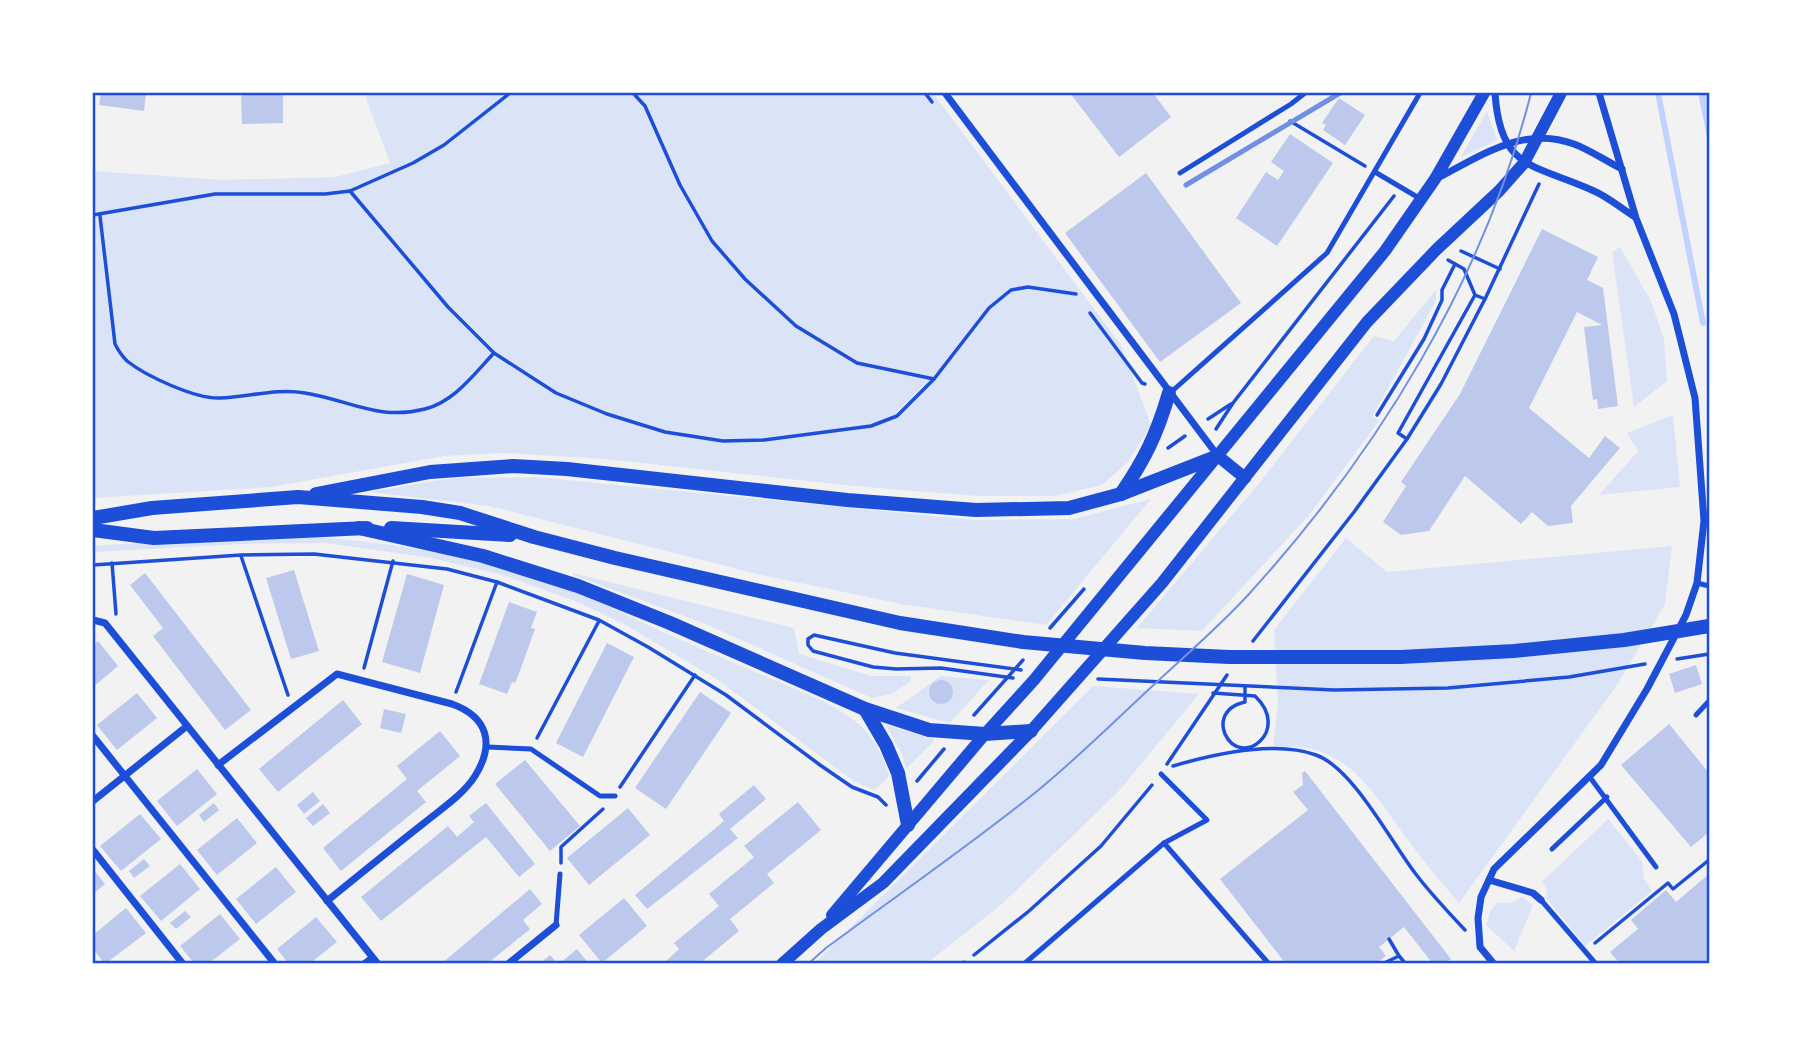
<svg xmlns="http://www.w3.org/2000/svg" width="1802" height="1057" font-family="Mulish,sans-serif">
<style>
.green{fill:#dbe4f7}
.water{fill:#bfd3fe}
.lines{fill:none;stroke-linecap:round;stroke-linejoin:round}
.stream{stroke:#bfd3fe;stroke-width:6}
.building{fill:#bdc9ec}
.path{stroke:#1d4ed8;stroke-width:3.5}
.service{stroke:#1d4ed8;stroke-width:5}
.minor{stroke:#1d4ed8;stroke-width:7}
.tertiary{stroke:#1d4ed8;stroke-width:12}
.secondary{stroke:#1d4ed8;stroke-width:14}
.tram{stroke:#7290e2;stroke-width:2}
.rail{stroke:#7290e2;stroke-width:5}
.neatline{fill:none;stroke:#1d4ed8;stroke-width:2.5}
</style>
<rect width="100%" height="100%" fill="#f2f2f2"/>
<!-- green -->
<g class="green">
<polygon points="364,93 933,93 1121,345 1151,425 1128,462 1102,485 1055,496 977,496 854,486 605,459 502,453 444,456 271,487 93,498 93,171 223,180 335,177 390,163"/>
<polygon points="1487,111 1497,140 1460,158"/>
<polygon points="1620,247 1651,301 1664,339 1667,381 1634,407 1612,252"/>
<polygon points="1436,290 1436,301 1372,417 1379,421 1309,515 1202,631 1137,628 1260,482 1374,336 1394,341"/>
<polygon points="1673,415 1680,487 1599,495 1638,451 1627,433"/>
<polygon points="536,477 975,520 1074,519 1151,499 1046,625 901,604 757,574 489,506 369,492 453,478"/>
<path d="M256 535C349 536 441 548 529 576 572 589 612 608 652 627 709 653 766 676 823 701 860 721 877 735 889 776L875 790 855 782 718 680 624 624 575 601 503 575 431 558 325 543 243 544 93 552V546Z"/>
<path d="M1346 538 1387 572 1672 546 1665 604 1617 685 1459 903C1443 884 1426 865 1411 844 1373 795 1347 737 1273 748L1278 703 1274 630Z"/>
<polygon points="573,573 794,628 799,654 871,676 911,676 911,681 892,694 872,698 703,623 573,575"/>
<polygon points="941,676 989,680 950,723 896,708"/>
<polygon points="1093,686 1199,694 1118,792 1002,904 926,964 814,964"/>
<polygon points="886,725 935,740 906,769 902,754"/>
<polygon points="1608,819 1642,861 1644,879 1652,891 1585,946 1547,899 1546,888 1542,882"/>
<polygon points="1522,897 1533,905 1514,951 1486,925 1491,910 1497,903 1511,903"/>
</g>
<!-- water -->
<polygon class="water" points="1698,93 1709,93 1709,147"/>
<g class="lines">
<!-- stream -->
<polyline class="stream" points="1658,93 1703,323"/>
</g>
<!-- building -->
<g class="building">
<polygon points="101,93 146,93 144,111 99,105"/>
<polygon points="241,93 283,93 283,123 242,124"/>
<polygon points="1070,93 1153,93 1171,117 1119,157"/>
<polygon points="1339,98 1365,115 1345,145 1323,130 1326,125 1322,123"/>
<polygon points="1290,134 1333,163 1277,246 1236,218 1266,172 1278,180 1284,171 1271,162"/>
<polygon points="1146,173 1241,303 1160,362 1065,233"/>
<polygon points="1542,229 1598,257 1587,280 1603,288 1618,406 1598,409 1597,399 1593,400 1584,327 1602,325 1577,312 1529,408 1589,458 1605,436 1620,448 1571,506 1573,523 1548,526 1532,512 1521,524 1465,476 1429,531 1401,535 1383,522 1406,486 1401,482 1460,394"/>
<polygon points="294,570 319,651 291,659 266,578"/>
<polygon points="145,573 251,710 225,730 153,636 163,628 130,585"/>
<polygon points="407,574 444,585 420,673 382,662"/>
<polygon points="509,602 537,612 531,628 535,629 521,668 515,683 512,682 507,694 479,684"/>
<polygon points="98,641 118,666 93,687 93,646"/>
<polygon points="607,643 634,657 583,757 556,743"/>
<polygon points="1696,665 1702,684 1675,693 1669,674"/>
<circle cx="941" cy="692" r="12"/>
<polygon points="700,692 731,713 666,809 635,788"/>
<polygon points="137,693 157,718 117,750 97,725"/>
<polygon points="343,700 362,724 278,792 259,769"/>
<polygon points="384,709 406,714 401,733 380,728"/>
<polygon points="1669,724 1709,773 1709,832 1691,847 1621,765"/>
<polygon points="440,731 460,756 417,791 426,802 341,871 323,848 407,779 397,766"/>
<polygon points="525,760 580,826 550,851 495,784"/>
<polygon points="197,769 217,794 177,826 157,801"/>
<polygon points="1305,771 1451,959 1444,964 1433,964 1404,927 1379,947 1386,956 1375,964 1364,964 1361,961 1356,964 1286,964 1220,879 1308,810 1293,792 1303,785 1302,773"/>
<polygon points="754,785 766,799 730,829 738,838 647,909 635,895 724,821 719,814"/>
<polygon points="313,792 320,801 304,814 297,805"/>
<polygon points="798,802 821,830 767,874 774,883 730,919 739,931 699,964 663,964 679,949 674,943 719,906 709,894 754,857 744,846"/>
<polygon points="214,803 219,810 204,822 199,815"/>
<polygon points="486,803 535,864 519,877 486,837 381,921 361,897 448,826 457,837 474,822 469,816"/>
<polygon points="323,804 330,813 313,826 306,818"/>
<polygon points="628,808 650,835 589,885 567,858"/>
<polygon points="140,814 161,839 121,871 100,846"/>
<polygon points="237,818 257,843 217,875 197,850"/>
<polygon points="144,859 150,866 134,878 129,871"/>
<polygon points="180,864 200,889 161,921 140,896"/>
<polygon points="276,867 296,892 256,924 236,899"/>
<polygon points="93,869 105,884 93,894"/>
<polygon points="1709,874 1709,964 1620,964 1610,952 1638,929 1631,920 1666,890 1676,902"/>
<polygon points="530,889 542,904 523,920 530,929 487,964 441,964"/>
<polygon points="624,898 647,926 602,963 579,935"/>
<polygon points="126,908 146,933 105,964 93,949 93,935"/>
<polygon points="185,911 191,917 176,929 170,923"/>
<polygon points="220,914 240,939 208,964 195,964 180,946"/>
<polygon points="316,917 337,942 309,964 289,964 277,949"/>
<polygon points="577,949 589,964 559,964"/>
<polygon points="550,955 558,964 539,964"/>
</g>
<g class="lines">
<!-- path -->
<g class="path">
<polyline points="633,93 645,106 680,185 712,241 745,279 796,326 857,363 934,379"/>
<polyline points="925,93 932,102"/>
<polyline points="1290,121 1365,166"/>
<polyline points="350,191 448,307 494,353 556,393 607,414 665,432 723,441 764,440 871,426 897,416 934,379 989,308 1011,290 1028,287 1076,294"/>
<polyline points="93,215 215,194 325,194 350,191 413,163 444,145 510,93"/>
<path d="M100 216 115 344C118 350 122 356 127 361 146 376 195 399 220 398 249 397 276 388 305 393 349 400 379 421 425 409 454 402 474 374 494 353"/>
<polyline points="1461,251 1500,269"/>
<polyline points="1448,260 1464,269 1475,295 1485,299"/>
<polyline points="1090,313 1142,383 1145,384"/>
<polyline points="1377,415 1424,339 1442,300 1442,290 1455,264"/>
<polyline points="1208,419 1231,404"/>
<polyline points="1216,429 1233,403 1394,196"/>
<polyline points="1407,439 1398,433 1475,295"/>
<polyline points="1168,448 1185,436"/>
<polyline points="241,556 288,695"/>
<polyline points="112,563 116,614"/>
<polyline points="93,565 241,555 314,554 447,569 497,582 599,620 648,647 726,695 820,765 852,787 878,797 886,805"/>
<polyline points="1050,628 1084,589"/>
<polyline points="1253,641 1354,512 1407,439 1441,384 1485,299 1539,184"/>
<polyline points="1677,659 1709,654"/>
<polyline points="364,668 393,561"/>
<polyline points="1013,678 941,668 896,669 873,667 813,651 808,645 808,639 814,635 895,653 1021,670"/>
<polyline points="1098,679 1334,690 1448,688 1569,677 1645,664"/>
<polyline points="456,692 497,582"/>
<path d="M1213 693 1255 696C1292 731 1241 769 1225 734 1223 729 1222 724 1224 718 1227 709 1236 704 1245 702V687"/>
<polyline points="974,715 1023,660"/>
<polyline points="537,738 599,621"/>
<polyline points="1167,764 1227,675"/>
<path d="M1173 766C1214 754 1275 740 1316 755 1353 768 1391 842 1415 873 1430 893 1448 912 1465 930"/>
<polyline points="917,781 944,749"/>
<polyline points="620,787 695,675"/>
<polyline points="561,863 561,847 603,809"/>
<polyline points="1595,943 1668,883 1673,889 1709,860"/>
<polyline points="974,955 1029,911 1101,846 1152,785"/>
<polyline points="1399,956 1406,964"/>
<polyline points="1382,964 1399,956 1389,939"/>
</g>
<!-- service -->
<g class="service">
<polyline points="1375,172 1419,198"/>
<polyline points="1180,173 1291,104 1305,93"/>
<polyline points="1170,393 1327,253 1420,93"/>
<polyline points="1697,583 1709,586"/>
<polyline points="1696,715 1709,701"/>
<polyline points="488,747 531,749 600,796 615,796"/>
<polyline points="1161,774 1207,820 1164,843"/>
<polyline points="1589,776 1656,867"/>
<polyline points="1552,849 1607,797"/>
<polyline points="1541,900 1596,964"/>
<polyline points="556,925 560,874"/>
<polyline points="962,964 964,963"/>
<polyline points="1024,964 1164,843 1269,964"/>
</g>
<!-- minor -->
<g class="minor">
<polyline points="945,93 1218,456"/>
<path d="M1495 93C1500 172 1536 164 1594 191 1608 197 1622 209 1635 217"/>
<path d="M1436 179C1480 156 1524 125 1574 144 1590 150 1606 161 1622 169"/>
<polyline points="93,620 105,623 378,964"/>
<polyline points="93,736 275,964"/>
<path d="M218 765 337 674 452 704C488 717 495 744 475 776 463 795 441 809 424 823 391 849 359 875 327 901"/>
<polyline points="93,801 187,726"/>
<polyline points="93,850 183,964"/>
<polyline points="1489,880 1533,893 1541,900"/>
<polyline points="364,964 372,958"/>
<polyline points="508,964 556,925"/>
<polyline points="1494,964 1480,947 1478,918 1481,897 1494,869 1601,765 1647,689 1686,615 1697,583 1704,521 1695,398 1674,314 1636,218 1599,93"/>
</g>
<!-- tertiary -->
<g class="tertiary">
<polyline points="1218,456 1245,478"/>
<polyline points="832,915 985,734 1034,680 1385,251 1435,179 1484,93"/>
<polyline points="782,964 821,929 883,883 1031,731 1162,583 1367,322 1437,249 1499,191 1524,163 1561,93"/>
</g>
<!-- secondary -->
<g class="secondary">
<polyline points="316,494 430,472 513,466 567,469 847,500 976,510 1069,508 1121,494 1218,456"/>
<path d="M1121 494C1145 459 1157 434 1169 393"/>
<polyline points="93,518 152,508 298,497 422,507 460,513 534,537 615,558 900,623 1023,642 1145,653 1229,657 1401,657 1514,651 1624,640 1709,626"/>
<polyline points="359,528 483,556 578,586 670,623 865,709 929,730 985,734 1031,731"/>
<polyline points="391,528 510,535"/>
<polyline points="93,530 154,538 367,528"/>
<polyline points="865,709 886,745 898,773 908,825"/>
</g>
<!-- tram -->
<path class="tram" d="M808 964 826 948C896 896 969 846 1036 792 1074 761 1110 726 1146 692 1180 660 1217 629 1249 594 1378 452 1484 280 1531 93"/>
<!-- rail -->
<polyline class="rail" points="1186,185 1340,93"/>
</g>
<!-- border -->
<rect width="1802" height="1057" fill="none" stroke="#ffffff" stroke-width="189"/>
<rect x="94" y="94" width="1614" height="868" class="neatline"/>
</svg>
